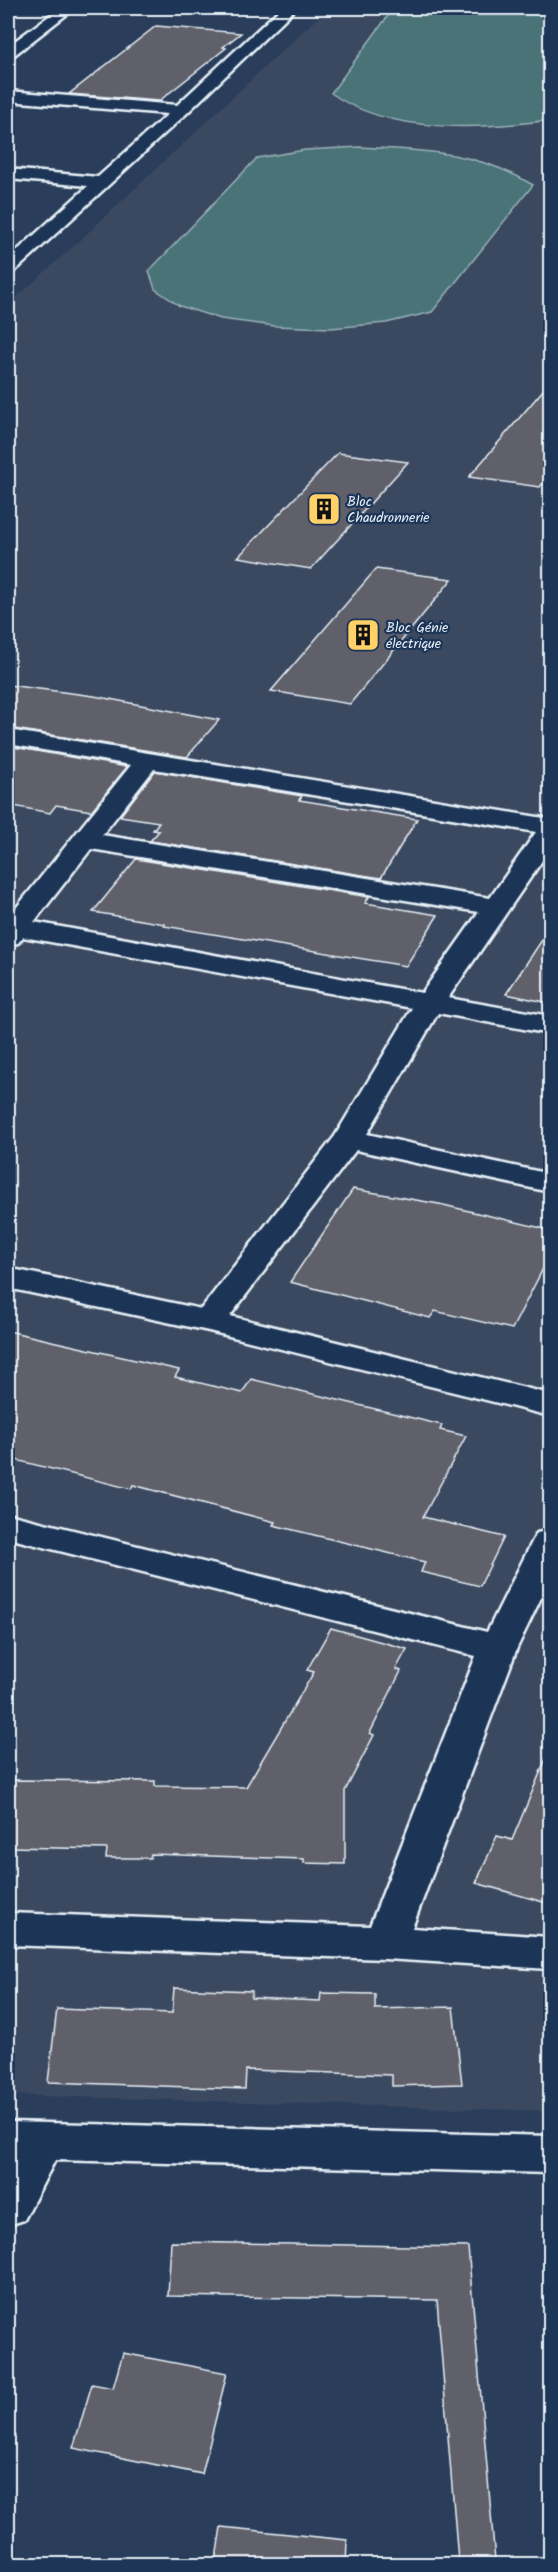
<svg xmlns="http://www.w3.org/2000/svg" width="558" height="2572" font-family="Kalam,sans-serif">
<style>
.built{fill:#3a4860}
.green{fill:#4a7377;stroke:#99b2b8;stroke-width:1.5}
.building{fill:#60606a;stroke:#e8f1f8;stroke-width:1.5}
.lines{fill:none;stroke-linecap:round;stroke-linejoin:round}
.minor-casing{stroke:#e8f1f8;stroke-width:5}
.minor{fill:#1d3557;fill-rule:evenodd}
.labels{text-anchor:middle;stroke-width:4.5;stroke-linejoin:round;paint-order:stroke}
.far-poi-label{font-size:14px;fill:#e8f1f8;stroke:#1d3557;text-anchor:start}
</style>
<rect width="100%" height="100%" fill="#2a3e5b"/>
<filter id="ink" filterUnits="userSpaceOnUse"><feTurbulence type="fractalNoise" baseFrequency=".0167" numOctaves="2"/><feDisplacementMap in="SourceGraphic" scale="12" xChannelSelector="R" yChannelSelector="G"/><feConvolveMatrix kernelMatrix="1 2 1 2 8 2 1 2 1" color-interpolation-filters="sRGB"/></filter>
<g filter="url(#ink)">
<!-- built -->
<polygon class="built" points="328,8 550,8 550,2111 8,2095 8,305 76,244"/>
<!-- green -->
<g class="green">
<path d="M400 8H550V120C483 129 389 135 331 93L393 9Z"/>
<path d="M360 147C424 150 477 151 533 185L432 312 386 323 331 328 274 326 221 319 180 306 155 289 149 271 257 158 305 150Z"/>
</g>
<!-- building -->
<g class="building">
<polygon points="156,26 241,33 223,47 226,48 159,101 69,94"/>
<polygon points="550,382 550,474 540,487 469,477"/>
<polygon points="338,453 408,462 311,569 238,557"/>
<polygon points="376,569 452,579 350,704 271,691"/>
<polygon points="8,685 94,696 219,720 187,757 8,728"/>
<polygon points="8,746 127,767 91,811 56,805 50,813 8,805"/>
<polygon points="155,771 302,796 299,800 417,819 381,878 150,841 159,831 153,830 159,822 120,816"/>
<polygon points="136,859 369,897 365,903 438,915 406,966 164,926 165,924 93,912"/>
<polygon points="550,928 550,1003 506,994"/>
<polygon points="353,1189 439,1204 550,1230 550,1255 512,1329 435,1311 430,1318 290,1282"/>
<polygon points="8,1331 179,1370 175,1377 242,1393 251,1379 442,1425 440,1430 466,1436 423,1517 504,1537 480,1586 421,1572 425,1562 273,1525 275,1522 133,1485 131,1489 8,1458"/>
<polygon points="331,1628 407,1649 396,1669 401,1671 370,1733 374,1735 345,1791 345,1864 304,1863 304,1859 151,1854 150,1858 106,1858 107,1849 8,1847 8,1780 155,1781 155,1786 246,1787 314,1672 307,1670"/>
<polygon points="550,1749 550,1904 476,1883 497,1836 512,1840"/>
<polygon points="174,1988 252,1991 251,1998 320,2001 321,1993 375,1994 375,2009 453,2007 462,2084 392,2086 392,2075 246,2070 245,2089 48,2082 57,2009 172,2013"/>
<polygon points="171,2242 468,2247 495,2560 458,2561 437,2300 168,2296"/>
<polygon points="123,2353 227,2373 202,2474 73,2448 92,2384 113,2388"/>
<polygon points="221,2527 347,2540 346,2565 215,2565"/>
</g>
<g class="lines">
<!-- minor casing -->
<g class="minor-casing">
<g id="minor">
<polygon points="60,8 75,8 13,56 8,57 8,46"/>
<polygon points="281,8 296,8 187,113 14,272 8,273 8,259 88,186 8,179 8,169 98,177 168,114 8,101 8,91 177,105"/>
<path d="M8 730 550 819V849L448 998 550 1016V1034L438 1013 367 1134 550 1174V1192L356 1150 230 1316 550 1394V1416L209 1331 8 1288V1268L201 1309 335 1136 412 1008 23 937 18 943 8 945V918L131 765 8 744ZM154 769 536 832 490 898 102 835ZM91 849 479 912 422 993 34 922Z"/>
<polygon points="8,1514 487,1632 532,1542 537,1533 550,1530 550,1579 517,1648 412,1928 550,1937 550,1969 385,1959 8,1945 8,1913 370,1926 476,1656 8,1538"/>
<polygon points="8,2122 550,2136 550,2173 55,2160 24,2220 8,2225"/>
</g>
</g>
<!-- minor -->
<use href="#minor" class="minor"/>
</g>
</g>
<!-- icons -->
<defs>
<g id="building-square" transform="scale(1.725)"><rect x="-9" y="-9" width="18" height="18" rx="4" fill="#ffd166" stroke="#1d3557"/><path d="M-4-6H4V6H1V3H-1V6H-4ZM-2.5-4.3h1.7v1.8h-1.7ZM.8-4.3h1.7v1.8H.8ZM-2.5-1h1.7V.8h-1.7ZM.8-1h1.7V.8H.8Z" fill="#111"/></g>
</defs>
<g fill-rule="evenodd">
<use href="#building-square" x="324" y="509"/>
<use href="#building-square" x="363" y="635"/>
</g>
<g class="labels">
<!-- far-poi labels -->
<g class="far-poi-label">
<text x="347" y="506">Bloc<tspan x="347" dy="16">Chaudronnerie</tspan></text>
<text x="386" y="632">Bloc Génie<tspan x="386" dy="16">électrique</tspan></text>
</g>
</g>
<!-- margin -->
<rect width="558" height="2572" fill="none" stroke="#1d3557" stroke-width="30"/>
<rect x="15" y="15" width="528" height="2542" fill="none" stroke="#e8f1f8" stroke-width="2" filter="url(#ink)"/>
</svg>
